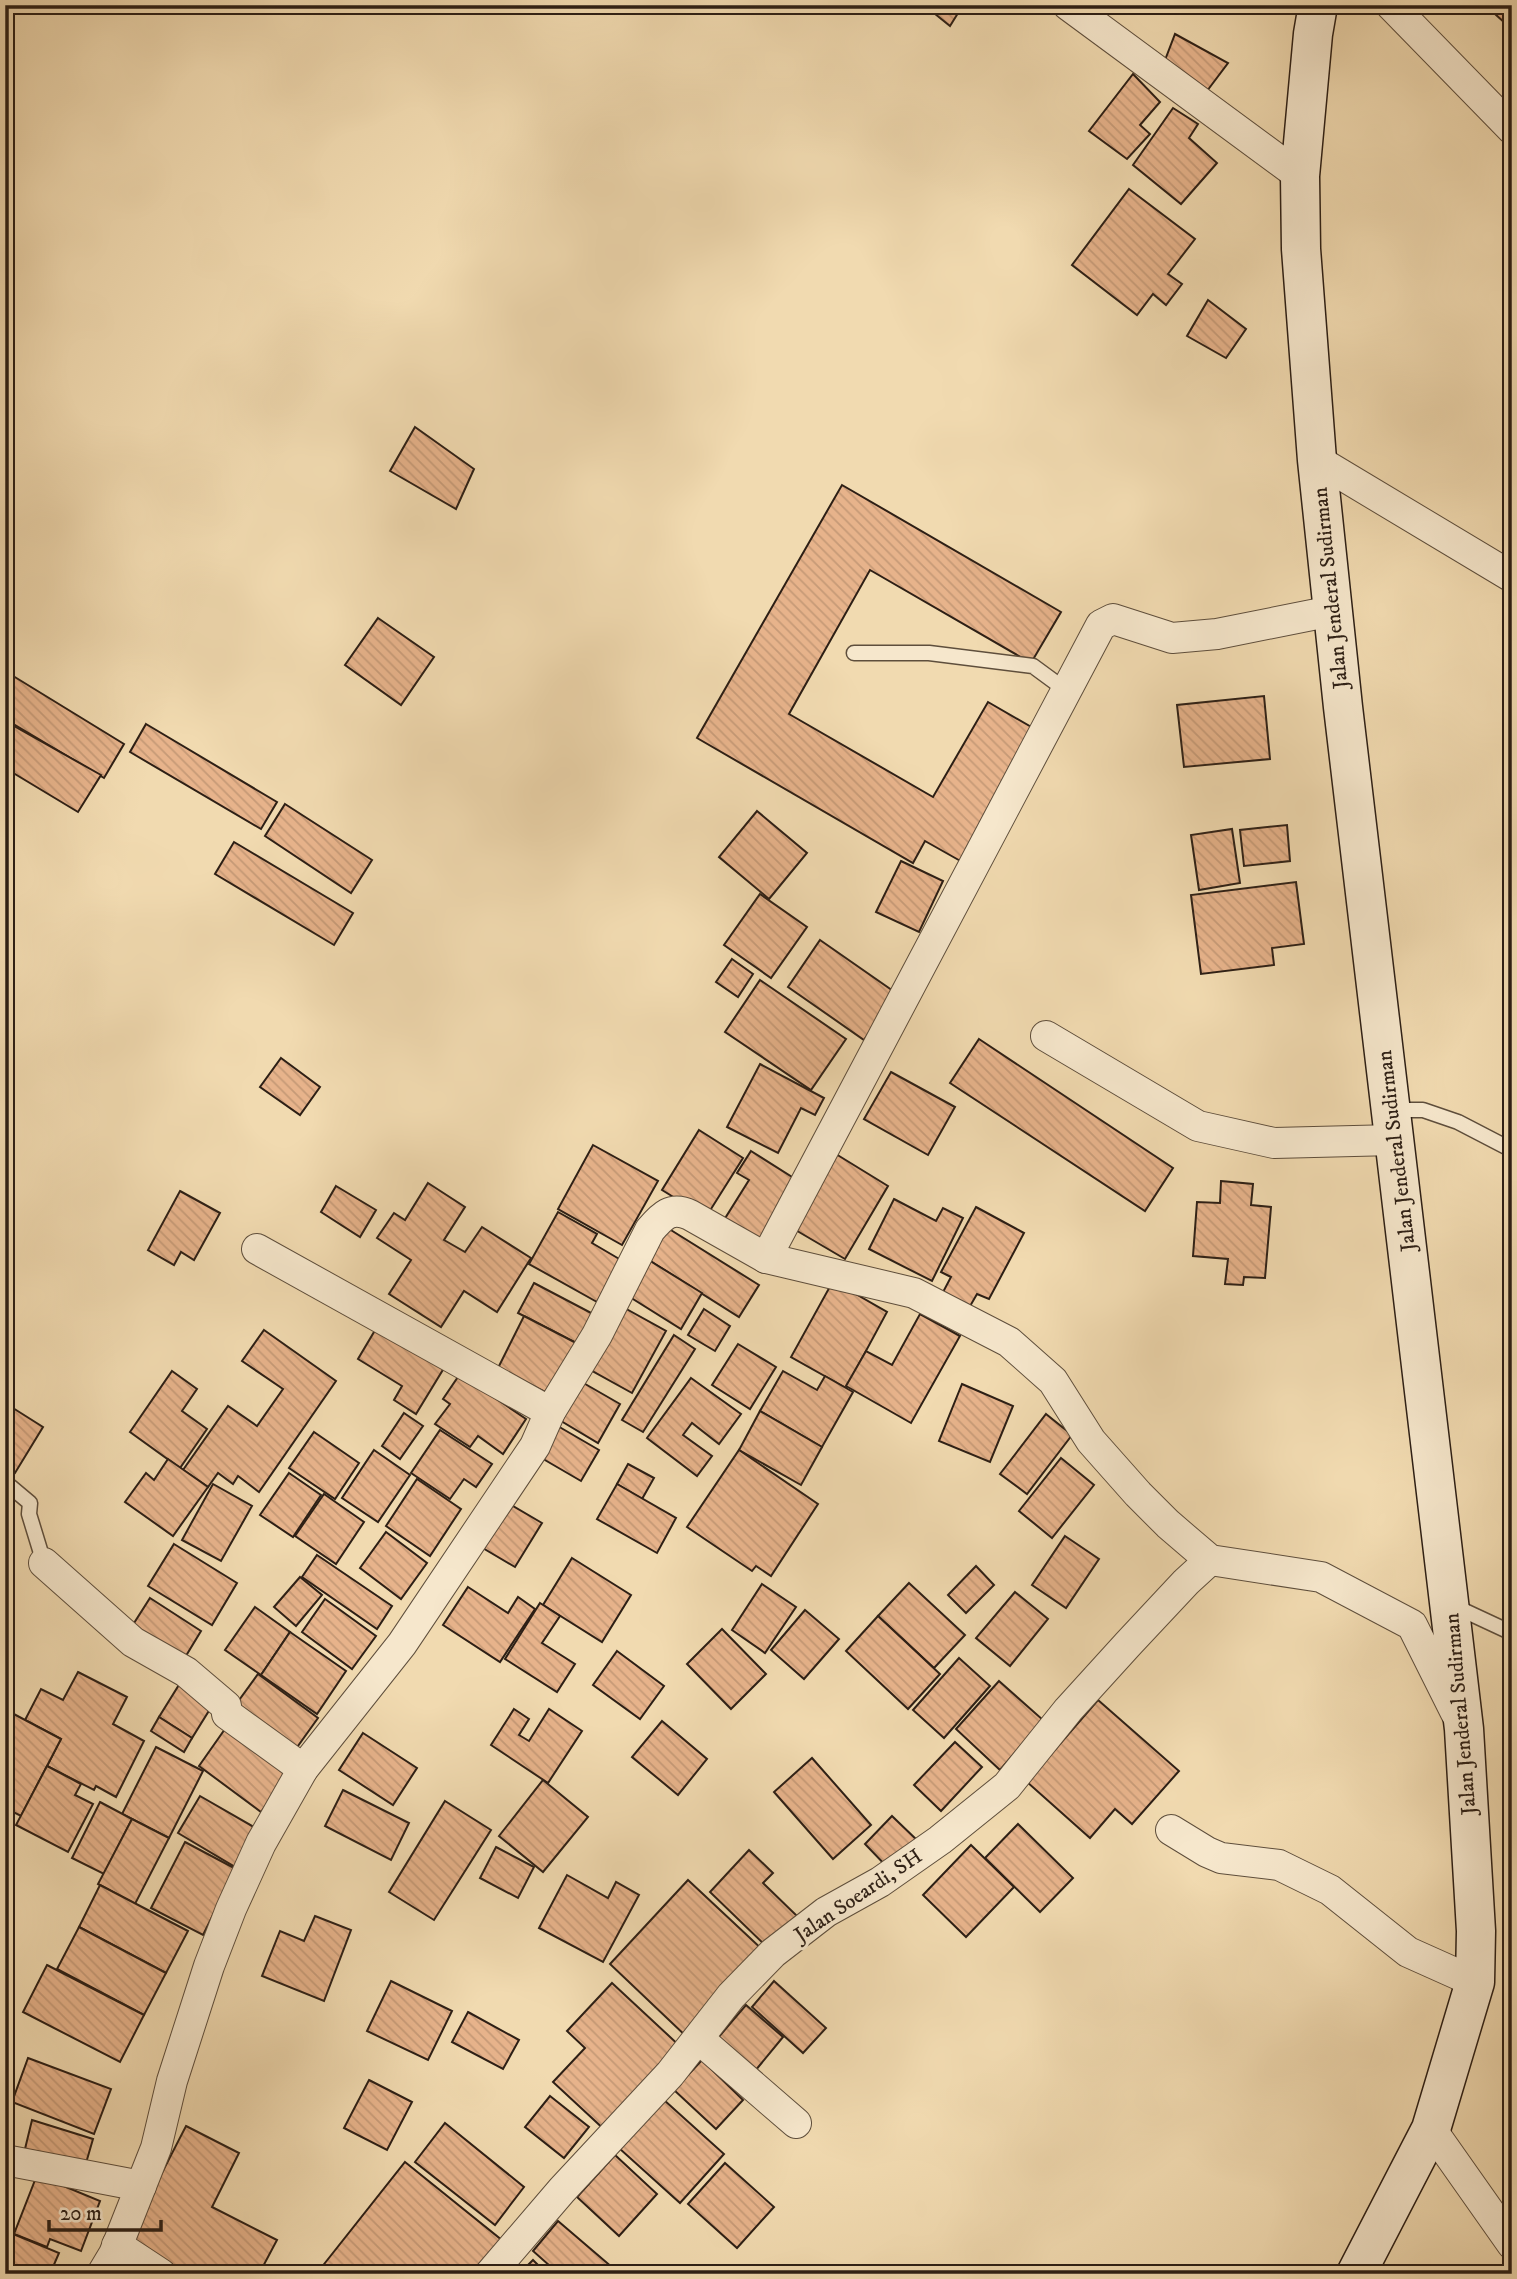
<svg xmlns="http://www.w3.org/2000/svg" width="1517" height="2279" font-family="'IM FELL DW Pica',serif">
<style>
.building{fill:url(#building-back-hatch);stroke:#2d1f15;stroke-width:2}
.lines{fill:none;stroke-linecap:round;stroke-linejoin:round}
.service-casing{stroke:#5e4e3c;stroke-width:17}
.minor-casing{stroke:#5e4e3c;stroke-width:32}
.secondary-casing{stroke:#2d1f15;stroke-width:41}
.service{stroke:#f6e7cc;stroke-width:14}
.minor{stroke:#f6e7cc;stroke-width:30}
.secondary{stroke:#f6e7cc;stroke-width:38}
.labels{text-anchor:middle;stroke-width:6;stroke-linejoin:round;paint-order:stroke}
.street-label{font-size:21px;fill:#2d1f15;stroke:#f6e7cc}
</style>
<defs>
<pattern id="building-back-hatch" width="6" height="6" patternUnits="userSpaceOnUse" patternTransform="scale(1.75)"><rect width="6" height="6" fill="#e7b38b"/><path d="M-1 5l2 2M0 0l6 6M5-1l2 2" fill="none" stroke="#c69a77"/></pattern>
</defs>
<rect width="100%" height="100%" fill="#f1dab0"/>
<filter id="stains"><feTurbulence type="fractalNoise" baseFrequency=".00286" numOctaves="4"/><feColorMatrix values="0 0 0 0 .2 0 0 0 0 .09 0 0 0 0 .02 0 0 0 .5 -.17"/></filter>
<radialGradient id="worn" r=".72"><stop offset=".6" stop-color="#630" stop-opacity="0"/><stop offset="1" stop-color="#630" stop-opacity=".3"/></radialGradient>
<!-- building -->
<g class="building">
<polygon points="924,5 963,5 950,26"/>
<polygon points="1485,5 1512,5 1512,15 1505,23"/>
<polygon points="1175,34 1228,63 1204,95 1162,68"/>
<polygon points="1133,74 1160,102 1140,125 1150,134 1127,159 1089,131"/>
<polygon points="1173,108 1198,124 1189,138 1217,163 1181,204 1133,165"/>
<polygon points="1129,189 1195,239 1168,274 1182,284 1166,305 1153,294 1137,315 1072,265"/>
<polygon points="1208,300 1246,329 1226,358 1187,336"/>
<polygon points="415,427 474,469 456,509 390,471"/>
<polygon points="842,485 1061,612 1031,663 870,570 789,714 933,797 988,702 1040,732 964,863 925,841 913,863 697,738"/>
<polygon points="378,618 434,657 401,705 345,665"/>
<polygon points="5,671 124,744 104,778 5,719"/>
<polygon points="1264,696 1270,759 1184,767 1177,705"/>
<polygon points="5,721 101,775 78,812 5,768"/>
<polygon points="146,724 277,802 261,829 130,752"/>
<polygon points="285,804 372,860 351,893 265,836"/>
<polygon points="757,811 807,853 769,899 719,857"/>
<polygon points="1287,825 1290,861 1244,866 1240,830"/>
<polygon points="1232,829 1240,883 1199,890 1191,835"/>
<polygon points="234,842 353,913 334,945 215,874"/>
<polygon points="901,861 943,881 919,932 876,912"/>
<polygon points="1296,882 1304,944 1272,948 1274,965 1201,974 1191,895"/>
<polygon points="760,894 807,927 771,978 724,945"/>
<polygon points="820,940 896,993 864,1040 788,987"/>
<polygon points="732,959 753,974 738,997 716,982"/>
<polygon points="760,980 846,1039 811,1090 725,1032"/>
<polygon points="979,1039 1173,1168 1145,1211 950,1083"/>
<polygon points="281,1058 320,1087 300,1115 260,1087"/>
<polygon points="760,1064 824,1098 815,1115 801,1108 778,1153 727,1127"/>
<polygon points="891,1072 955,1107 928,1155 864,1119"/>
<polygon points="699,1130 743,1158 706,1217 662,1190"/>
<polygon points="593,1145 658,1181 622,1245 558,1209"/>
<polygon points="751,1151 800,1182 762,1243 724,1220 749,1180 737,1173"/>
<polygon points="831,1151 888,1186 845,1259 787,1225"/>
<polygon points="1221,1181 1253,1184 1251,1205 1271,1207 1265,1278 1244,1277 1243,1285 1225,1284 1228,1259 1193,1256 1197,1202 1220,1203"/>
<polygon points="428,1183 465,1207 444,1240 465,1252 482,1227 531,1258 497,1312 464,1291 441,1327 389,1294 411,1260 377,1238 394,1213 405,1220"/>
<polygon points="336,1186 376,1210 360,1237 321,1212"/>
<polygon points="180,1191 220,1213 194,1260 181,1252 174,1265 148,1250"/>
<polygon points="894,1199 936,1221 943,1208 963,1218 932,1281 869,1249"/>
<polygon points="976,1207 1024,1233 989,1299 977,1294 969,1308 942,1294 951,1277 941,1272"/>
<polygon points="558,1212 597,1234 592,1243 621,1260 597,1302 529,1264"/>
<polygon points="666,1227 759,1285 739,1317 647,1259"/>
<polygon points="647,1259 702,1293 681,1329 625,1294"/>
<polygon points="833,1281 887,1312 846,1388 791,1357"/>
<polygon points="534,1283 595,1315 580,1345 518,1313"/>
<polygon points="621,1306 666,1331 632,1393 587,1368"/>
<polygon points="704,1309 730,1326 715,1351 688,1335"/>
<polygon points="920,1314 960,1336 911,1423 846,1386 866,1351 892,1365"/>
<polygon points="524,1316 580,1345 553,1396 498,1368"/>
<polygon points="377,1327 444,1368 416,1414 394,1400 402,1386 358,1359"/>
<polygon points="264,1330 336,1381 259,1492 238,1476 233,1484 218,1473 208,1487 183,1470 228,1406 257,1426 283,1389 242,1361"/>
<polygon points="674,1335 695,1349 643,1432 622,1420"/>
<polygon points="738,1344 776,1367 750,1409 712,1385"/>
<polygon points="172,1371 197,1389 182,1411 207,1429 180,1468 130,1432"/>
<polygon points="783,1371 817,1390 825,1376 853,1392 822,1447 760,1411"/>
<polygon points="460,1374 526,1419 503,1454 478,1436 470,1447 435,1424 450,1404 443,1399"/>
<polygon points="573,1377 620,1404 598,1443 551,1415"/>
<polygon points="691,1378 741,1414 719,1444 692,1423 683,1435 712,1456 697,1476 647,1438"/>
<polygon points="962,1384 1013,1406 990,1462 939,1441"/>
<polygon points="5,1403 43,1427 15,1473 5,1467"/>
<polygon points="760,1411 822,1447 801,1485 739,1450"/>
<polygon points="404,1413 423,1426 400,1459 382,1446"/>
<polygon points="1046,1414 1072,1435 1027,1494 1000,1474"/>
<polygon points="556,1425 599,1450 581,1481 538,1456"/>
<polygon points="440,1430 492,1464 476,1487 464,1479 450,1499 411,1473"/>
<polygon points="314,1432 359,1463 335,1499 289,1468"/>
<polygon points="374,1450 410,1475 378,1522 342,1498"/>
<polygon points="739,1450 818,1504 771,1576 756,1566 752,1571 687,1527"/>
<polygon points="1061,1458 1094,1485 1052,1538 1019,1511"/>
<polygon points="168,1459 208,1487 173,1536 125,1502 146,1473 154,1480"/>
<polygon points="628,1464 654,1478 642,1499 617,1484"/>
<polygon points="289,1473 321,1495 293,1537 260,1515"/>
<polygon points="417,1479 461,1509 430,1556 386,1526"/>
<polygon points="213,1484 252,1506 221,1561 182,1540"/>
<polygon points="617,1484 676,1518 657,1553 597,1519"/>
<polygon points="324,1494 364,1522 336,1564 295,1536"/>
<polygon points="508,1503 542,1523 515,1567 481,1547"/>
<polygon points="386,1532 427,1563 401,1599 360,1568"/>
<polygon points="1065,1536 1099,1559 1066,1608 1032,1585"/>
<polygon points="174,1544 237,1583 212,1625 148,1586"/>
<polygon points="317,1555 392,1606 377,1629 302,1577"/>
<polygon points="572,1558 631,1595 602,1642 543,1605"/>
<polygon points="976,1566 994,1585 966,1613 948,1595"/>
<polygon points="300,1577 322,1595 296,1626 274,1607"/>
<polygon points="909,1583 965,1635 934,1668 878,1616"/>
<polygon points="762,1584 796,1607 765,1653 732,1630"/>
<polygon points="468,1587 508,1613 518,1597 535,1609 500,1662 443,1625"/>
<polygon points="1015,1592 1048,1619 1010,1666 976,1638"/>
<polygon points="150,1598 201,1631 181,1664 129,1631"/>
<polygon points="325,1599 376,1636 352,1669 302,1632"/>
<polygon points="540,1603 560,1616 542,1643 575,1664 557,1692 505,1659"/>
<polygon points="255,1607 290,1632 261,1675 225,1650"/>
<polygon points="805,1610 839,1639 804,1679 771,1650"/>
<polygon points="878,1616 940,1674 908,1709 846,1651"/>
<polygon points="722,1629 766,1674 731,1709 687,1664"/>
<polygon points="290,1632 346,1671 317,1714 261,1675"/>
<polygon points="617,1651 664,1686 640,1719 593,1685"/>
<polygon points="959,1658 990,1686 944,1738 913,1710"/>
<polygon points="78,1672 127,1697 113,1724 144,1741 116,1797 96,1786 94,1790 47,1766 61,1739 25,1720 41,1689 63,1700"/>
<polygon points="258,1674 318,1718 290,1757 229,1714"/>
<polygon points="182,1680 215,1701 192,1738 159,1717"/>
<polygon points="999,1681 1043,1720 1000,1770 956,1729"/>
<polygon points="1098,1700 1179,1771 1132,1824 1115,1809 1090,1838 1027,1782"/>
<polygon points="514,1709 529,1719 519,1735 529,1741 549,1709 582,1731 548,1783 491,1745"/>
<polygon points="10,1712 61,1739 21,1816 5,1808 5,1721"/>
<polygon points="159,1717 192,1738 184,1752 151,1731"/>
<polygon points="232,1719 289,1774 261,1812 199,1766"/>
<polygon points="662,1721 707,1759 678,1795 632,1757"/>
<polygon points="363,1733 417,1768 393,1805 339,1770"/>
<polygon points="955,1742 982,1767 941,1811 914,1785"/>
<polygon points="156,1747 203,1771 169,1838 122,1814"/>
<polygon points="812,1758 871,1825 833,1859 774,1792"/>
<polygon points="47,1766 81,1784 75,1795 93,1804 68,1852 16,1825"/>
<polygon points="543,1780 588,1817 543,1872 499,1836"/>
<polygon points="343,1790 409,1823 391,1860 325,1826"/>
<polygon points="200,1796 259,1830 237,1868 178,1833"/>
<polygon points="445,1801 491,1830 434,1920 389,1892"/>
<polygon points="100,1802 132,1819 104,1874 72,1858"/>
<polygon points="892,1816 919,1842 891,1871 865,1844"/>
<polygon points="132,1819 169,1838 135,1904 98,1884"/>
<polygon points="1018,1824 1073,1878 1040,1912 985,1858"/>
<polygon points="185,1842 236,1869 203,1935 151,1908"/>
<polygon points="971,1845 1014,1887 966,1937 923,1895"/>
<polygon points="496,1847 534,1867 518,1898 480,1878"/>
<polygon points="749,1850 773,1873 763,1883 797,1916 767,1947 710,1892"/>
<polygon points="567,1875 608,1898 616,1882 639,1895 603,1962 539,1928"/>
<polygon points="688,1880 767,1954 689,2039 610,1964"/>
<polygon points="100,1885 188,1931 166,1973 79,1927"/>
<polygon points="315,1916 351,1930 324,2001 262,1976 280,1931 304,1941"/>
<polygon points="79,1927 166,1973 144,2015 57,1969"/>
<polygon points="47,1965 144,2015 120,2062 23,2012"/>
<polygon points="391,1981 452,2011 428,2060 367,2031"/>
<polygon points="774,1981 826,2028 803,2053 752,2007"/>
<polygon points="612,1983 683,2049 607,2132 553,2082 585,2048 567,2031"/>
<polygon points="746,2005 783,2037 755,2071 717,2039"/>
<polygon points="468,2012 519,2040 503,2069 452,2042"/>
<polygon points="28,2058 111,2089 94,2134 12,2102"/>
<polygon points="702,2060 743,2100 716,2129 674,2090"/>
<polygon points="369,2080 412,2102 387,2150 344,2128"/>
<polygon points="550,2096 589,2127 564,2158 525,2127"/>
<polygon points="664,2100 724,2154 680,2203 620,2149"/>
<polygon points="32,2120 93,2139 84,2170 24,2153"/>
<polygon points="445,2123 524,2187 495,2225 415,2162"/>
<polygon points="186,2126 239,2153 212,2207 277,2240 259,2274 129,2274 114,2266"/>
<polygon points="615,2155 657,2194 619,2236 577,2197"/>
<polygon points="405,2162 503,2241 477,2274 329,2274 321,2268"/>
<polygon points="725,2163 774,2207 737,2248 688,2204"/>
<polygon points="37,2175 100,2201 81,2251 50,2239 47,2247 14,2234"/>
<polygon points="558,2221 620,2274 559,2274 533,2251"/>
<polygon points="6,2231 59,2253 50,2274 5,2274"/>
<polygon points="533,2260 547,2274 519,2274"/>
</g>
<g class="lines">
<!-- service casing -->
<g class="service-casing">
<g id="service">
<polyline points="854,653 929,653 1033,666 1067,691"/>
<polyline points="1392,1110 1423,1110 1458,1122 1512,1150"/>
<polyline points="5,1482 30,1503 29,1514 44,1563"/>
<polyline points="1454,1606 1512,1633"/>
</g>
</g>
<!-- minor casing -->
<g class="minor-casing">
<g id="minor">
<polyline points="1068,5 1300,176"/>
<polyline points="1391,5 1512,129"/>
<polyline points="1317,460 1512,577"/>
<polyline points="1046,1036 1198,1126 1274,1143 1394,1140"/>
<polyline points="257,1249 550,1412"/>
<polyline points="766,1258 1101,625 1113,619 1172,638 1217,634 1332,611"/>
<polyline points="44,1563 133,1642 186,1672 226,1706 227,1714 303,1769"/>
<polyline points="1171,1830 1207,1852 1221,1858 1279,1865 1330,1890 1408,1952 1475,1982"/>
<polyline points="699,2039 796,2123"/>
<polyline points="1431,2129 1512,2244"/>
<polyline points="5,2160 141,2186"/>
<polyline points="117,2245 161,2274"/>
<path d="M102 2274 114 2254 156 2148 172 2081 209 1966 231 1909 261 1843 303 1769 402 1644 535 1446 550 1412 597 1335 650 1230C662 1216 671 1206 690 1215L766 1258 914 1293 1009 1342 1053 1381 1091 1441 1138 1494 1168 1524 1210 1560 1321 1577 1412 1625 1456 1713"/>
<polyline points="490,2274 562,2190 670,2074 731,1996 773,1953 826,1912 880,1882 940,1840 1007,1786 1068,1710 1128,1644 1186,1582 1210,1560"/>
</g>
</g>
<!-- secondary casing -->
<g class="secondary-casing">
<polyline id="secondary" points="1318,5 1313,34 1300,176 1301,249 1317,460 1343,707 1464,1729 1476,1931 1475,1982 1431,2129 1356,2274"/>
</g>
<!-- service -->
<use href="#service" class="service"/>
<!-- minor -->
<use href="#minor" class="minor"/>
<!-- secondary -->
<use href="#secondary" class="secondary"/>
</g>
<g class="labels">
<!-- street labels -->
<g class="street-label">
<text transform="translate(1330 588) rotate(-96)" y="7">Jalan Jenderal Sudirman</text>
<text transform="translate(1396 1151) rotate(-97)" y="7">Jalan Jenderal Sudirman</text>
<text transform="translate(1460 1714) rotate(-95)" y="7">Jalan Jenderal Sudirman</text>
<text transform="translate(858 1895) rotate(-34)" y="7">Jalan Soeardi, SH</text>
</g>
</g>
<!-- margin -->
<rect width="1517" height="2279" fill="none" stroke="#f1dab0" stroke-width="28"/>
<rect x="7" y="7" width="1503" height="2265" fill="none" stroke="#2d1f15" stroke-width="3.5"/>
<rect x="14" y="14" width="1489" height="2251" fill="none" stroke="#2d1f15" stroke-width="2"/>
<!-- scale -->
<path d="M49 2220v10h112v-10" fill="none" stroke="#2d1f15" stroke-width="3.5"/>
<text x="60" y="2220" font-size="21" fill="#2d1f15" stroke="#f6e7cc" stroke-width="5" paint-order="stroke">20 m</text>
<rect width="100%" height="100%" filter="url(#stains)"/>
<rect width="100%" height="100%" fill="url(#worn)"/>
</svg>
